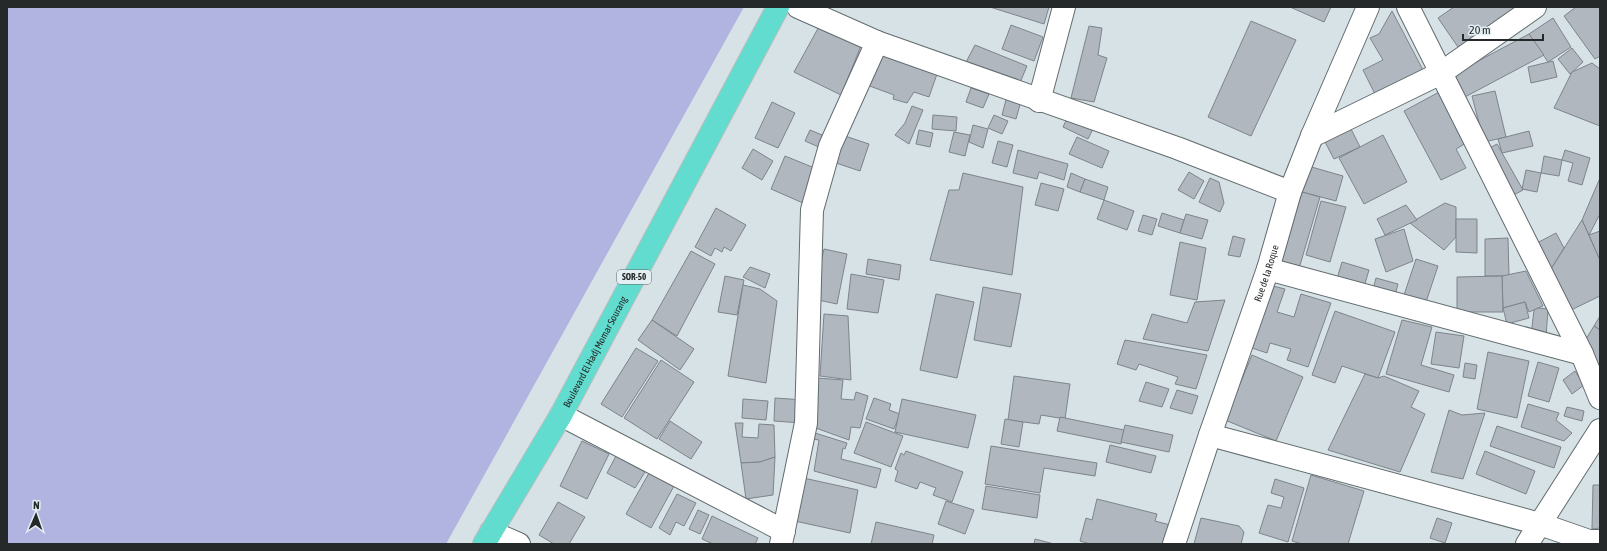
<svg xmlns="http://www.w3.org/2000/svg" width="1607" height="551" font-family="'Asap Condensed',sans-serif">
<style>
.water{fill:#b1b4e1}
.building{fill:#b0b7bf;stroke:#7d848b}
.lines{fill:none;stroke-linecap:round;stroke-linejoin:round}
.minor-casing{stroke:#626c6f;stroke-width:24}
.trunk-casing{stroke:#bebfbf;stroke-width:24}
.minor{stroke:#fff;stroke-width:22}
.trunk{stroke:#62dcce;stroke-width:22}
.labels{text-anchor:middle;stroke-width:3;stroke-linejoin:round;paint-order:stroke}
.shield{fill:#e3eff2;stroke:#5e6466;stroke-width:1}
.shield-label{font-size:9px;font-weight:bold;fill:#25292a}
.street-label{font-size:10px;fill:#25292a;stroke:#e3eff2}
</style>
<rect width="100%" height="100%" fill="#d6e2e5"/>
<!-- water -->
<polygon class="water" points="7,7 744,7 446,544 7,544"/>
<!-- building -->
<g class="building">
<polygon points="990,7 1049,7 1044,24"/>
<polygon points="1290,7 1331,7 1324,22"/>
<polygon points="1454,7 1518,7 1458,47 1438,18"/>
<polygon points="1576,7 1600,7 1600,56 1595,59 1564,16"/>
<polygon points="1392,11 1423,70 1375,94 1363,70 1383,60 1370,38 1379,34"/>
<polygon points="1553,18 1571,47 1548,62 1529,34"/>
<polygon points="1251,21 1296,40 1251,136 1208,117"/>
<polygon points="821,23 863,41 841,95 794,72"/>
<polygon points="1011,25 1043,37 1034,61 1002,49"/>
<polygon points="1089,26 1102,28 1098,55 1107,58 1094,102 1071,98"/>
<polygon points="1529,34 1544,55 1463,98 1450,76"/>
<polygon points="975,45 1027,66 1019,85 964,66"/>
<polygon points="1572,48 1583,62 1570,74 1558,59"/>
<polygon points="879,53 937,74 929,97 914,92 907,103 893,99 894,95 867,85"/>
<polygon points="1553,61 1557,77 1531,83 1528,67"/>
<polygon points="1592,63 1600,69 1600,126 1554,108 1572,72"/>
<polygon points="971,88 989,94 983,108 966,102"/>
<polygon points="1441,91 1468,142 1456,149 1466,168 1441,180 1404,111"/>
<polygon points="1495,91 1506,137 1484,142 1472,96"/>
<polygon points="1007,96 1021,101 1016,119 1002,115"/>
<polygon points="772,102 795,113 778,148 755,138"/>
<polygon points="912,106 923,110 909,144 895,135 905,123"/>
<polygon points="1069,114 1094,127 1088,139 1063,127"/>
<polygon points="933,115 957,117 956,131 932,129"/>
<polygon points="994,115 1008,121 1002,134 988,128"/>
<polygon points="973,125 988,129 983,148 969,142"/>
<polygon points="1351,129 1360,147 1334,159 1325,142"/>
<polygon points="810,130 822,135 821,148 805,141"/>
<polygon points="919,130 933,133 930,147 916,144"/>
<polygon points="1529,131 1533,146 1502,153 1498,139"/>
<polygon points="954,132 970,135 965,156 949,152"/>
<polygon points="1383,135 1407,182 1364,204 1339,158"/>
<polygon points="845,136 869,144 860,171 836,163"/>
<polygon points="1077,137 1109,151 1102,168 1069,154"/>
<polygon points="998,141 1013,145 1007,167 992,163"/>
<polygon points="1497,144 1523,190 1508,198 1482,152"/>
<polygon points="753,149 773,161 762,180 742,168"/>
<polygon points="1018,150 1068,164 1064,180 1039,172 1037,179 1013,173"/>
<polygon points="1565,150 1590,158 1582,185 1568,181 1573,163 1562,160"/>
<polygon points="785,156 817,169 803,203 771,189"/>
<polygon points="1544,156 1562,160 1559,176 1541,173"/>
<polygon points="1308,166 1343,176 1336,201 1302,192"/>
<polygon points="1526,170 1541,173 1537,192 1522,189"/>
<polygon points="1189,172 1204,181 1194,199 1178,190"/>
<polygon points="963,173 1023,187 1012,275 930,260 949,190 959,190"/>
<polygon points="1071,173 1085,179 1080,192 1067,187"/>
<polygon points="1210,178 1219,182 1224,203 1220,212 1199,202"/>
<polygon points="1600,178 1600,214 1589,235 1582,220"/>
<polygon points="1085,179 1108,187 1104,200 1080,192"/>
<polygon points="1041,183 1064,189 1058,211 1035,205"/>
<polygon points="1302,192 1320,197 1298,272 1280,267"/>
<polygon points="1104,200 1134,211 1127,230 1097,219"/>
<polygon points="1321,201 1346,207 1330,262 1306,255"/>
<polygon points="1445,203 1456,207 1456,237 1444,250 1410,223"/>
<polygon points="1406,205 1417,220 1385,235 1377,219"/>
<polygon points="716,208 746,225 731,251 724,247 722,252 715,248 711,256 695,247"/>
<polygon points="1162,213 1184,220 1180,233 1158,226"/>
<polygon points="1186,214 1208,220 1202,239 1180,233"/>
<polygon points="1143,215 1157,219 1152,235 1138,231"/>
<polygon points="1456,219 1477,219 1477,253 1456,252"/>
<polygon points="1582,220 1600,260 1600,296 1569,311 1549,272"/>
<polygon points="1404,229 1413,261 1386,272 1375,239"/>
<polygon points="1600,231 1600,260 1589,235"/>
<polygon points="1556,233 1564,248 1549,272 1537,243"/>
<polygon points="1233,236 1245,239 1240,257 1228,255"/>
<polygon points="1508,238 1509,276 1485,276 1485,239"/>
<polygon points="1180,242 1206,248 1197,300 1170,295"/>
<polygon points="824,249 847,254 837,304 813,299"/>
<polygon points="691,251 715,264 677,336 652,320"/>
<polygon points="868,259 901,265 899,280 866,274"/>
<polygon points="1416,259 1438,266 1426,302 1404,295"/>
<polygon points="1342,262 1369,270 1360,300 1333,292"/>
<polygon points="750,267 770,274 765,288 743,277"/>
<polygon points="1526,271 1543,306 1529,312 1525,302 1503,308 1502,276"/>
<polygon points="851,274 884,280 878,313 847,309"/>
<polygon points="725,276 744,280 737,315 718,312"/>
<polygon points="1502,276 1503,312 1457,312 1457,277"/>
<polygon points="1376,278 1398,284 1394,299 1372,293"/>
<polygon points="743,285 760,289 777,301 766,383 728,376"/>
<polygon points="1273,286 1285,289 1277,312 1294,317 1301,294 1331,303 1308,367 1287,360 1291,349 1270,343 1267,353 1252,348"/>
<polygon points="983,287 1021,294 1011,347 974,340"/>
<polygon points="936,294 974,302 957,378 920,370"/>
<polygon points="1225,300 1208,351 1143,339 1152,314 1187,323 1195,302"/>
<polygon points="1525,302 1529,318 1507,324 1503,308"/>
<polygon points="1538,308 1548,309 1546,337 1531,335 1534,310"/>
<polygon points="1335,311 1395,332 1378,378 1342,366 1335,383 1312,375"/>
<polygon points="824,314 848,316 851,380 820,376"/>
<polygon points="1600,316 1600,330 1594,326"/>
<polygon points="652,320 694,349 680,370 638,340"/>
<polygon points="1402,320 1432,327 1421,365 1454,375 1449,392 1386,374"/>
<polygon points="1594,326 1600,330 1600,374 1586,339"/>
<polygon points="1436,332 1464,336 1459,368 1431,364"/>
<polygon points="1125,340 1207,355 1196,389 1175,384 1178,377 1139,364 1136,370 1117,364"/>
<polygon points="636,348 658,361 622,417 601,404"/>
<polygon points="1488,352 1529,361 1517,418 1477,409"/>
<polygon points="1252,355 1303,377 1276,441 1225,420"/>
<polygon points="661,360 694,382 657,439 624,418"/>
<polygon points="1538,362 1559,368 1549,402 1528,396"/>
<polygon points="1465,363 1477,365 1475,379 1463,377"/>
<polygon points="1575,371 1584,385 1572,394 1563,380"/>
<polygon points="1365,374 1378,378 1384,376 1419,391 1411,407 1425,414 1400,472 1328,450"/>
<polygon points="1014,376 1070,384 1065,419 1041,415 1039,424 1008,420"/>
<polygon points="817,378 843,380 841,399 854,400 856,392 868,396 860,428 851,427 849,440 813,427"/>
<polygon points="1146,382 1169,389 1162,407 1139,401"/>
<polygon points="1177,390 1198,396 1192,414 1170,408"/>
<polygon points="775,398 804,400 802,423 774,421"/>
<polygon points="874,398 891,404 889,410 900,414 894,429 866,419"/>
<polygon points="743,399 768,401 766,420 742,418"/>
<polygon points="902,399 976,415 968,448 895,432"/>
<polygon points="1528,404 1559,413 1556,420 1572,433 1564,441 1521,427"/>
<polygon points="1567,407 1584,411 1582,421 1564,416"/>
<polygon points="1449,410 1462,415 1485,413 1463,479 1431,472"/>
<polygon points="1060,417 1124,430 1121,444 1057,431"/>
<polygon points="1005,419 1023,422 1019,447 1001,444"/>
<polygon points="670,421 702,442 691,459 659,439"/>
<polygon points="866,422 903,436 891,467 854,453"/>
<polygon points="735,423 743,423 742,437 758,438 759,424 774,425 775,457 760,462 741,463"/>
<polygon points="1125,425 1173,435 1169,452 1121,442"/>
<polygon points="1497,426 1561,447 1554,468 1490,446"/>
<polygon points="815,433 847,443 845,449 843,448 841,459 881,469 876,488 814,471 819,440 813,439"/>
<polygon points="582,441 609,454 587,499 560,486"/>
<polygon points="1110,445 1156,456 1151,473 1106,462"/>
<polygon points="991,446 1097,463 1095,476 1044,468 1040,493 985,484"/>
<polygon points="906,451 963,472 952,502 933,495 936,488 920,482 917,489 895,481 898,471 895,469 901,453 904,455"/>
<polygon points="1485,451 1535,471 1526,494 1476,474"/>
<polygon points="616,456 645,472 635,488 607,473"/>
<polygon points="775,457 773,495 746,499 741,463 760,462"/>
<polygon points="649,473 674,486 651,528 626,514"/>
<polygon points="1311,475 1364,491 1348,544 1302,544 1292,541"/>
<polygon points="799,477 858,490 850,533 790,520"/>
<polygon points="1275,479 1304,488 1288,542 1259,533 1268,505 1281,508 1284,497 1271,493"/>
<polygon points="1593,485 1600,485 1600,528 1592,529"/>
<polygon points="986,486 1040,495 1037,518 982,509"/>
<polygon points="677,494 696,503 684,526 676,522 670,535 659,528"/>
<polygon points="1097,499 1157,514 1155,521 1174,526 1169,544 1090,544 1080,541 1086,518 1092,520"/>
<polygon points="946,501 974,510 965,534 938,524"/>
<polygon points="558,502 585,517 569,544 554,544 539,535"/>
<polygon points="698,510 709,515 700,534 689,529"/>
<polygon points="712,516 758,538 755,544 713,544 702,539"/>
<polygon points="1201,518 1239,526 1244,532 1241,544 1194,544"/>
<polygon points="1437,518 1452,523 1445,543 1430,538"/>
<polygon points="876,522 934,535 932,544 871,544"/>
<polygon points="1035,539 1054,544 1034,544"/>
</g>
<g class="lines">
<!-- minor casing -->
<g class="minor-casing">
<g id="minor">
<polyline points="798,7 877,42 1177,148 1290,192"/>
<polyline points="1408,7 1582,354 1600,398"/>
<polyline points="1039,101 1064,7"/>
<polyline points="1312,136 1441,73 1535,7"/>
<polyline points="1268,269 1582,354"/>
<polyline points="561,415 784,531"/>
<polyline points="1210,435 1540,524 1589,541 1600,541"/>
<polyline points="491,532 519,544"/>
<polyline points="781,544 806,423 812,210 830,146 877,42"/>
<path id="s1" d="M1174 544 1210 435 1268 269 1290 192 1312 136 1368 7"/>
<polyline points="1527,544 1600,430"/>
</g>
</g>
<!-- trunk casing -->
<g class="trunk-casing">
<g id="trunk">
<path id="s2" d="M484 544 561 415 778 7"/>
</g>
</g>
<!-- minor -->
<use href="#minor" class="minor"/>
<!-- trunk -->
<use href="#trunk" class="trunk"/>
</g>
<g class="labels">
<!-- shield labels -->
<rect class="shield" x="617" y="270" width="34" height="14" rx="3"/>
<g class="shield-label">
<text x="634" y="280">SOR-50</text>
</g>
<!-- street labels -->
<g class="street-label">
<text dy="4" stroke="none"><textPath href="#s1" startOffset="286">Rue de la Roque</textPath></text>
<text dy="4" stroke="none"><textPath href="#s2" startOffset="222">Boulevard El Hadj Momar Sourang</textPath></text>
</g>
</g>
<!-- border -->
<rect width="1607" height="551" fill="none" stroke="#25292a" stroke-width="16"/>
<!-- north arrow -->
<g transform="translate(36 515) rotate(2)" stroke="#e3eff2" stroke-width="3" paint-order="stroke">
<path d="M0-3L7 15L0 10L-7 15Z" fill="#25292a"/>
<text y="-6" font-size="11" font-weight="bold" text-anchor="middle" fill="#25292a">N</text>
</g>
<!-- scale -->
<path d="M1463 34v6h80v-6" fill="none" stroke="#25292a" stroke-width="2"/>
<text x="1469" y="34" font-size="12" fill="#25292a" stroke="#e3eff2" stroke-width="3" paint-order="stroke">20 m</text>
</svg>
